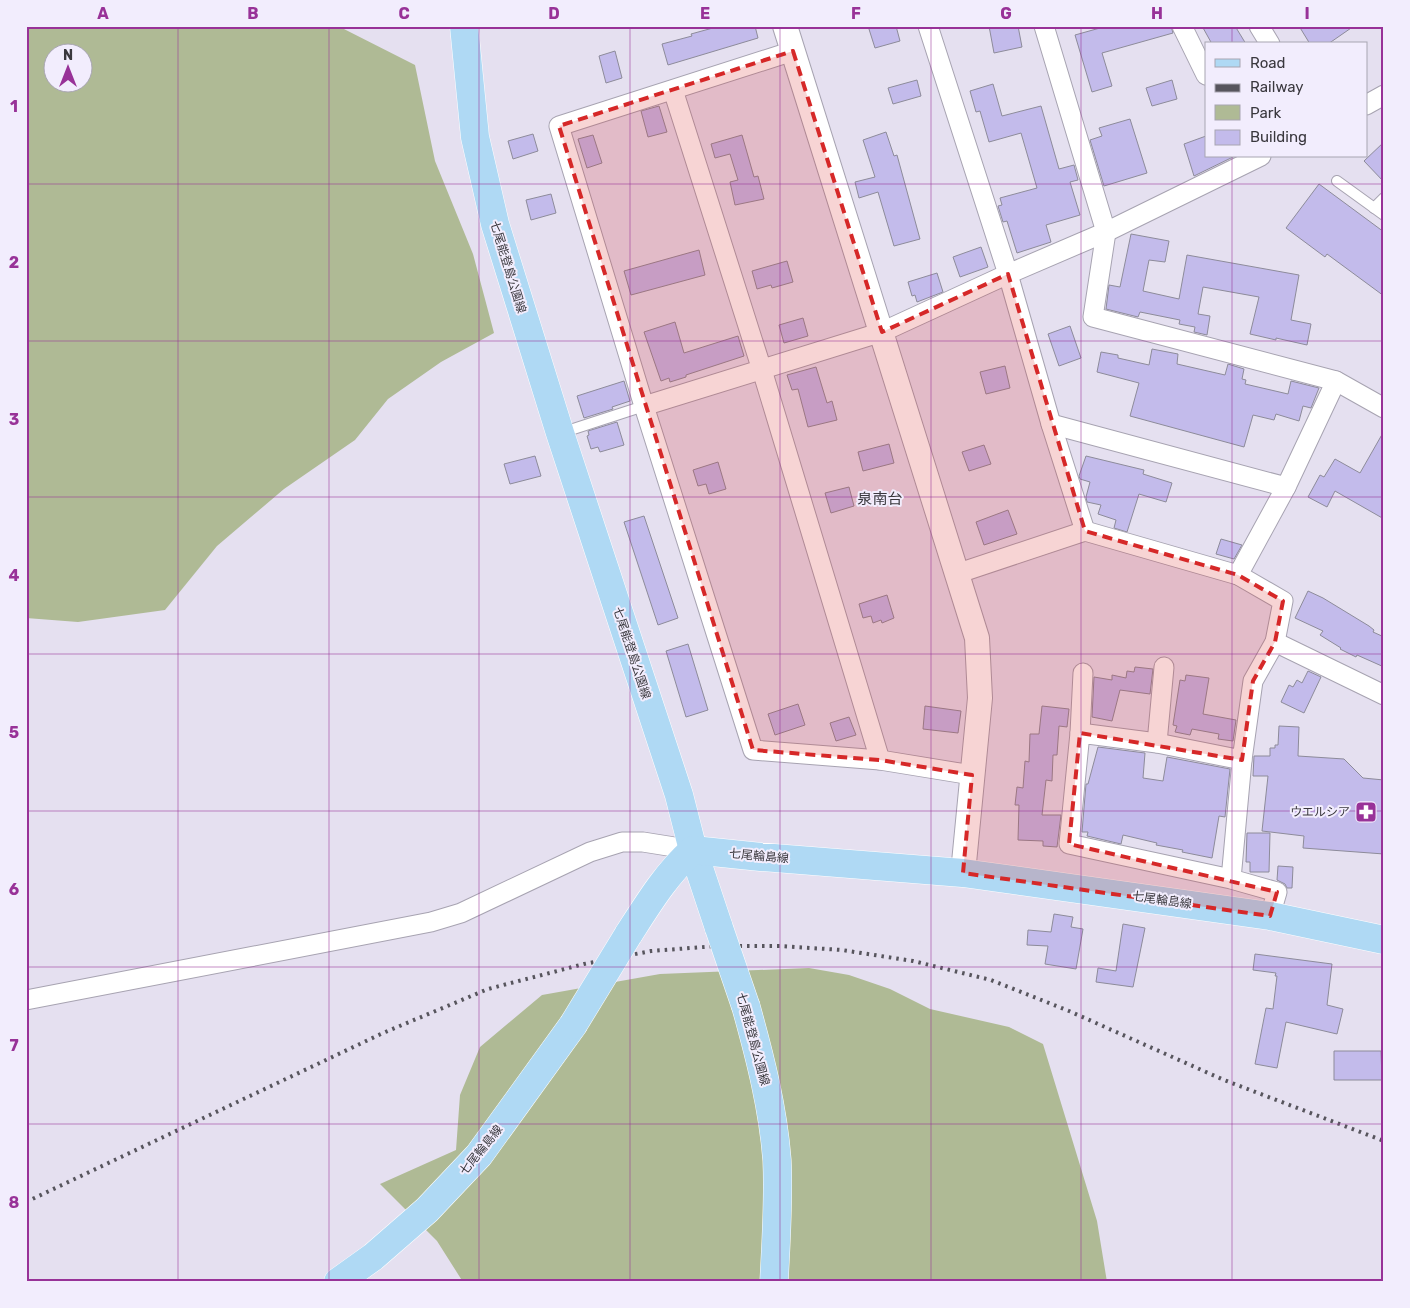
<svg xmlns="http://www.w3.org/2000/svg" width="1410" height="1308" font-family="Rubik,'Noto Sans JP',sans-serif">
<style>
.green{fill:#afba95;fill-rule:evenodd}
.building{fill:#c3bbeb;stroke:#8d8b9a}
.lines{fill:none;stroke-linecap:round;stroke-linejoin:round}
.service-casing{stroke:#a7a3b1;stroke-width:12}
.minor-casing{stroke:#a7a3b1;stroke-width:21}
.tertiary-casing{stroke:#a7a3b1;stroke-width:26}
.primary-casing{stroke:#fff;stroke-width:29}
.service{stroke:#fff;stroke-width:10}
.minor{stroke:#fff;stroke-width:19}
.tertiary{stroke:#fff;stroke-width:24}
.primary{stroke:#afd9f4;stroke-width:28}
.rail{stroke:#57555d;stroke-width:4;stroke-dasharray:2.5 5;stroke-linecap:butt}
.primary-bridge-casing{stroke:#fff;stroke-width:29;stroke-linecap:butt}
.primary-bridge{stroke:#afd9f4;stroke-width:28}
.marked{fill:#d62828;fill-opacity:0.2;stroke:#d62828;stroke-width:4;stroke-dasharray:10 6;stroke-linejoin:round}
.grid{fill:none;stroke:#983298;stroke-width:1;stroke-opacity:0.55}
.labels{text-anchor:middle;stroke-width:4;stroke-linejoin:round;paint-order:stroke}
.street-label{font-size:12px;fill:#3a383e;stroke:#f2edfd}
.poi-label{font-size:12px;fill:#3a383e;stroke:#f2edfd;text-anchor:end}
.quarter-label{font-size:15px;fill:#3a383e;stroke:#f2edfd}
.neatline{fill:none;stroke:#983298;stroke-width:2}
.grid-label{font-size:16px;text-anchor:middle;font-weight:bold;fill:#983298}
</style>
<rect width="100%" height="100%" fill="#e5e0f0"/>
<!-- green -->
<g class="green">
<path d="M26 26H338L415 65 435 161 473 254 494 333 441 362 388 399 355 440 284 489 217 546 165 610 78 622 26 618ZM52 52H82V82H52Z"/>
<polygon points="809,968 849,975 890,989 930,1009 1009,1027 1043,1044 1097,1221 1107,1282 463,1282 437,1241 380,1184 456,1150 460,1095 480,1047 542,995 660,974"/>
</g>
<!-- building -->
<g class="building">
<polygon points="720,26 755,26 758,38 668,65 662,44 692,36 691,34"/>
<polygon points="868,26 896,26 900,41 875,48"/>
<polygon points="989,26 1018,26 1022,47 994,53"/>
<polygon points="1107,26 1171,26 1173,33 1102,53 1112,86 1092,92 1075,35"/>
<polygon points="1202,26 1235,26 1246,44 1212,44"/>
<polygon points="1299,26 1354,26 1328,44 1310,44"/>
<polygon points="615,51 622,78 606,83 599,56"/>
<polygon points="917,80 921,96 893,104 888,88"/>
<polygon points="1172,80 1177,99 1152,106 1146,88"/>
<polygon points="993,84 1002,116 1041,106 1059,169 1074,165 1078,180 1070,182 1080,215 1046,225 1051,242 1017,253 1007,221 1003,222 998,206 1002,205 1000,198 1037,188 1021,133 989,142 980,111 976,112 970,91"/>
<polygon points="659,106 667,132 648,137 641,111"/>
<polygon points="1130,119 1147,173 1104,186 1090,140 1102,136 1099,128"/>
<polygon points="886,132 894,156 897,155 920,239 894,246 878,192 859,198 855,182 875,177 863,140"/>
<polygon points="533,134 538,151 513,159 508,141"/>
<polygon points="593,135 602,163 587,168 578,139"/>
<polygon points="742,135 754,177 758,176 764,199 735,205 730,182 738,180 730,154 715,158 711,144"/>
<polygon points="1206,136 1206,156 1235,156 1194,176 1184,144"/>
<polygon points="1384,142 1384,182 1364,161"/>
<polygon points="1319,184 1384,232 1384,296 1327,254 1325,257 1286,228"/>
<polygon points="551,194 556,213 531,220 526,200"/>
<polygon points="1131,234 1169,241 1165,262 1149,260 1143,291 1179,299 1187,255 1299,275 1291,320 1311,324 1307,345 1276,338 1276,340 1250,334 1259,297 1203,287 1198,314 1210,316 1207,335 1194,332 1195,327 1179,324 1180,320 1140,312 1138,317 1106,309 1109,285 1120,287"/>
<polygon points="981,247 988,267 960,277 953,257"/>
<polygon points="699,250 705,275 631,295 624,271"/>
<polygon points="787,261 793,282 772,288 771,285 757,289 752,271"/>
<polygon points="937,273 943,292 917,302 915,295 912,296 908,282"/>
<polygon points="803,318 808,336 784,343 779,325"/>
<polygon points="675,322 684,353 738,336 744,356 686,375 686,377 670,382 669,378 661,381 644,332"/>
<polygon points="1070,326 1081,358 1059,366 1048,334"/>
<polygon points="1152,349 1178,354 1177,364 1225,375 1228,364 1244,369 1242,379 1246,380 1245,384 1288,394 1291,381 1319,388 1311,408 1303,406 1299,421 1276,414 1274,420 1253,415 1244,447 1130,416 1139,383 1097,372 1101,352 1118,355 1118,358 1149,365"/>
<polygon points="1005,366 1010,388 986,394 980,372"/>
<polygon points="816,367 827,403 832,401 837,420 808,427 798,389 792,390 787,375"/>
<polygon points="624,381 630,401 612,407 613,409 584,418 577,396"/>
<polygon points="617,422 624,445 600,452 598,447 591,449 587,436 589,435 588,431"/>
<polygon points="1384,431 1384,519 1335,491 1327,507 1308,497 1320,475 1324,477 1335,459 1360,473"/>
<polygon points="889,444 894,463 863,471 858,452"/>
<polygon points="984,445 991,464 969,471 962,452"/>
<polygon points="535,456 541,476 510,484 504,464"/>
<polygon points="1086,456 1144,470 1143,474 1172,483 1166,502 1139,494 1127,532 1114,528 1116,520 1098,514 1101,505 1087,502 1086,497 1090,482 1080,479 1079,476"/>
<polygon points="718,462 726,489 709,494 706,484 698,486 693,470"/>
<polygon points="849,487 854,506 831,513 825,493"/>
<polygon points="1008,510 1017,534 984,545 976,522"/>
<polygon points="644,516 678,618 658,625 624,522"/>
<polygon points="1221,539 1242,545 1234,559 1216,554"/>
<polygon points="1308,591 1323,598 1369,626 1374,630 1373,632 1384,637 1384,667 1357,655 1356,657 1340,649 1341,648 1320,635 1323,631 1295,618"/>
<polygon points="887,595 894,618 882,623 881,620 873,623 871,616 863,618 859,604"/>
<polygon points="688,644 708,710 686,717 666,651"/>
<polygon points="1135,667 1153,669 1150,694 1120,690 1112,721 1092,717 1094,677 1112,680 1112,675 1126,678 1127,671 1134,672"/>
<polygon points="1308,671 1321,677 1304,713 1281,702 1289,685 1293,687 1297,680 1302,683"/>
<polygon points="1186,675 1209,678 1203,714 1236,720 1233,741 1218,739 1219,734 1192,729 1190,735 1175,732 1177,726 1173,725 1180,680 1185,681"/>
<polygon points="798,704 805,725 775,735 768,714"/>
<polygon points="925,706 961,711 958,733 923,729"/>
<polygon points="1042,706 1069,709 1067,727 1059,726 1057,755 1053,755 1052,781 1046,780 1042,815 1061,815 1057,847 1043,846 1043,841 1018,840 1019,805 1015,805 1017,787 1023,788 1025,761 1029,762 1030,734 1039,734"/>
<polygon points="849,717 856,735 836,741 830,723"/>
<polygon points="1279,726 1299,727 1298,756 1344,759 1363,778 1384,780 1384,854 1303,848 1304,836 1262,831 1268,776 1253,776 1254,756 1270,756 1270,748 1275,748 1275,745 1278,745"/>
<polygon points="1098,747 1145,753 1143,778 1163,781 1167,757 1230,769 1225,817 1219,816 1212,858 1182,852 1183,850 1156,845 1157,843 1123,835 1121,844 1087,836 1088,832 1082,832 1086,784 1088,784"/>
<polygon points="1247,833 1270,833 1269,872 1250,872 1250,862 1246,862"/>
<polygon points="1278,866 1293,867 1292,888 1287,888 1285,884 1277,880"/>
<polygon points="1054,914 1073,917 1071,927 1083,929 1076,969 1045,964 1048,946 1027,945 1028,930 1051,932"/>
<polygon points="1123,924 1145,928 1133,987 1096,982 1098,968 1116,971"/>
<polygon points="1255,954 1332,964 1327,1005 1343,1009 1337,1034 1286,1022 1277,1068 1255,1064 1266,1008 1273,1009 1277,976 1275,976 1276,973 1253,970"/>
<polygon points="1334,1051 1381,1051 1382,1080 1334,1080"/>
</g>
<g class="lines">
<!-- service casing -->
<g class="service-casing">
<g id="service">
<polyline points="1337,181 1384,215"/>
<polyline points="1374,208 1384,198"/>
<polyline points="561,433 644,406"/>
</g>
</g>
<!-- minor casing -->
<g class="minor-casing">
<g id="minor">
<polyline points="928,26 1008,274 1051,424 1085,531"/>
<polyline points="1044,26 1106,232 1093,317 1336,381 1384,408"/>
<polyline points="1182,26 1206,75"/>
<polyline points="1259,26 1270,44"/>
<polyline points="793,51 559,126 644,406 753,750 880,760 972,775"/>
<polyline points="673,90 762,370 880,760"/>
<polyline points="1366,105 1384,95"/>
<polyline points="644,406 882,332 1008,274 1106,232 1261,156"/>
<polyline points="1051,424 1286,487"/>
<polyline points="956,574 1085,531 1238,575 1283,601 1275,642 1253,681 1242,760"/>
<polyline points="1238,575 1286,487 1336,381"/>
<polyline points="1275,642 1384,695"/>
<polyline points="1080,733 1083,673"/>
<polyline points="1157,743 1164,667"/>
<polyline points="1231,879 1069,844 1080,733 1157,743 1242,760 1231,879 1277,892 1270,916"/>
<polyline points="26,1000 431,922 461,913 590,852 622,842 643,842 693,850"/>
</g>
</g>
<!-- tertiary casing -->
<g class="tertiary-casing">
<polyline id="tertiary" points="785,26 977,638 980,698 963,873"/>
</g>
<!-- primary casing -->
<g class="primary-casing">
<g id="primary">
<polyline points="464,26 475,137 495,224 560,433 679,795 693,850 719,928"/>
<path d="M628 935C648 904 666 874 693 850L761 857 963 873 1270 916 1384 940"/>
<path d="M746 1007C760 1057 773 1108 777 1160 779 1200 776 1241 774 1282"/>
<polyline points="338,1282 373,1257 427,1210 479,1155 573,1025"/>
</g>
</g>
<!-- service -->
<use href="#service" class="service"/>
<!-- minor -->
<use href="#minor" class="minor"/>
<!-- tertiary -->
<use href="#tertiary" class="tertiary"/>
<!-- primary -->
<use href="#primary" class="primary"/>
<!-- rail -->
<polyline class="rail" points="26,1202 383,1033 488,989 584,964 651,951 717,946 780,946 842,950 913,961 991,980 1069,1011 1224,1080 1384,1141"/>
<!-- primary-bridge casing -->
<g class="primary-bridge-casing">
<g id="primary-bridge">
<polyline points="719,928 746,1007"/>
<polyline points="573,1025 628,935"/>
</g>
</g>
<!-- primary-bridge -->
<use href="#primary-bridge" class="primary-bridge"/>
</g>
<!-- marked area -->
<path class="marked" d="M793 51 882 332 1008 274 1085 531 1238 575 1283 601 1275 642 1253 681 1242 760 1080 733 1069 844 1277 892 1270 916 963 873 972 775 880 760 753 750 559 126Z"/>
<!-- grid -->
<path class="grid" d="M178 26V1282M329 26V1282M479 26V1282M630 26V1282M780 26V1282M931 26V1282M1081 26V1282M1232 26V44M1232 156V1282M26 184H1384M26 341H1384M26 497H1384M26 654H1384M26 811H1384M26 967H1384M26 1124H1384"/>
<!-- icons -->
<defs>
<g id="pharmacy-square" transform="scale(1.125)"><rect x="-9" y="-9" width="18" height="18" rx="4" fill="#983298" stroke="#f2edfd"/><path d="M-2-6h4v4h4v4h-4v4h-4v-4h-4v-4h4Z" fill="#fff"/></g>
</defs>
<g fill-rule="evenodd">
<use href="#pharmacy-square" x="1366" y="812"/>
</g>
<g class="labels">
<!-- street labels -->
<g class="street-label">
<text transform="translate(508 267) rotate(73)" y="4">七尾能登島公園線</text>
<text transform="translate(632 653) rotate(72)" y="4">七尾能登島公園線</text>
<text transform="translate(759 856) rotate(5)" y="4">七尾輪島線</text>
<text transform="translate(1162 900) rotate(8)" y="4">七尾輪島線</text>
<text transform="translate(753 1039) rotate(75)" y="4">七尾能登島公園線</text>
<text transform="translate(481 1150) rotate(-51)" y="4">七尾輪島線</text>
</g>
<!-- poi labels -->
<g class="poi-label">
<text x="1350" y="816">ウエルシア</text>
</g>
<!-- quarter labels -->
<g class="quarter-label">
<text x="880" y="504">泉南台</text>
</g>
</g>
<!-- border -->
<rect width="1410" height="1308" fill="none" stroke="#f2edfd" stroke-width="55"/>
<!-- legend -->
<rect x="1205" y="42" width="162" height="115" fill="#f2edfd" stroke="#a8a5b1"/>
<rect x="1215" y="59" width="25" height="8" fill="#afd9f4" stroke="#a8a5b1"/>
<text x="1250" y="68" font-size="15" fill="#3a383e">Road</text>
<rect x="1215" y="84" width="25" height="8" fill="#57555d" stroke="#a8a5b1"/>
<text x="1250" y="92" font-size="15" fill="#3a383e">Railway</text>
<rect x="1215" y="105" width="25" height="15" fill="#afba95" stroke="#a8a5b1"/>
<text x="1250" y="118" font-size="15" fill="#3a383e">Park</text>
<rect x="1215" y="130" width="25" height="15" fill="#c3bbeb" stroke="#a8a5b1"/>
<text x="1250" y="142" font-size="15" fill="#3a383e">Building</text>
<!-- north arrow -->
<g transform="translate(68 68)"><circle r="24" fill="#f2edfd" stroke="#a8a5b1"/>
<path d="M0-4L9 19L0 12L-9 19Z" fill="#983298"/>
<text y="-8" font-size="14" font-weight="bold" text-anchor="middle" fill="#3a383e">N</text>
</g>
<rect x="28" y="28" width="1354" height="1252" class="neatline"/>
<g class="grid-label">
<text x="103" y="19">A</text>
<text x="253" y="19">B</text>
<text x="404" y="19">C</text>
<text x="554" y="19">D</text>
<text x="705" y="19">E</text>
<text x="856" y="19">F</text>
<text x="1006" y="19">G</text>
<text x="1157" y="19">H</text>
<text x="1307" y="19">I</text>
<text x="14" y="112">1</text>
<text x="14" y="268">2</text>
<text x="14" y="425">3</text>
<text x="14" y="581">4</text>
<text x="14" y="738">5</text>
<text x="14" y="895">6</text>
<text x="14" y="1051">7</text>
<text x="14" y="1208">8</text>
</g>
</svg>
